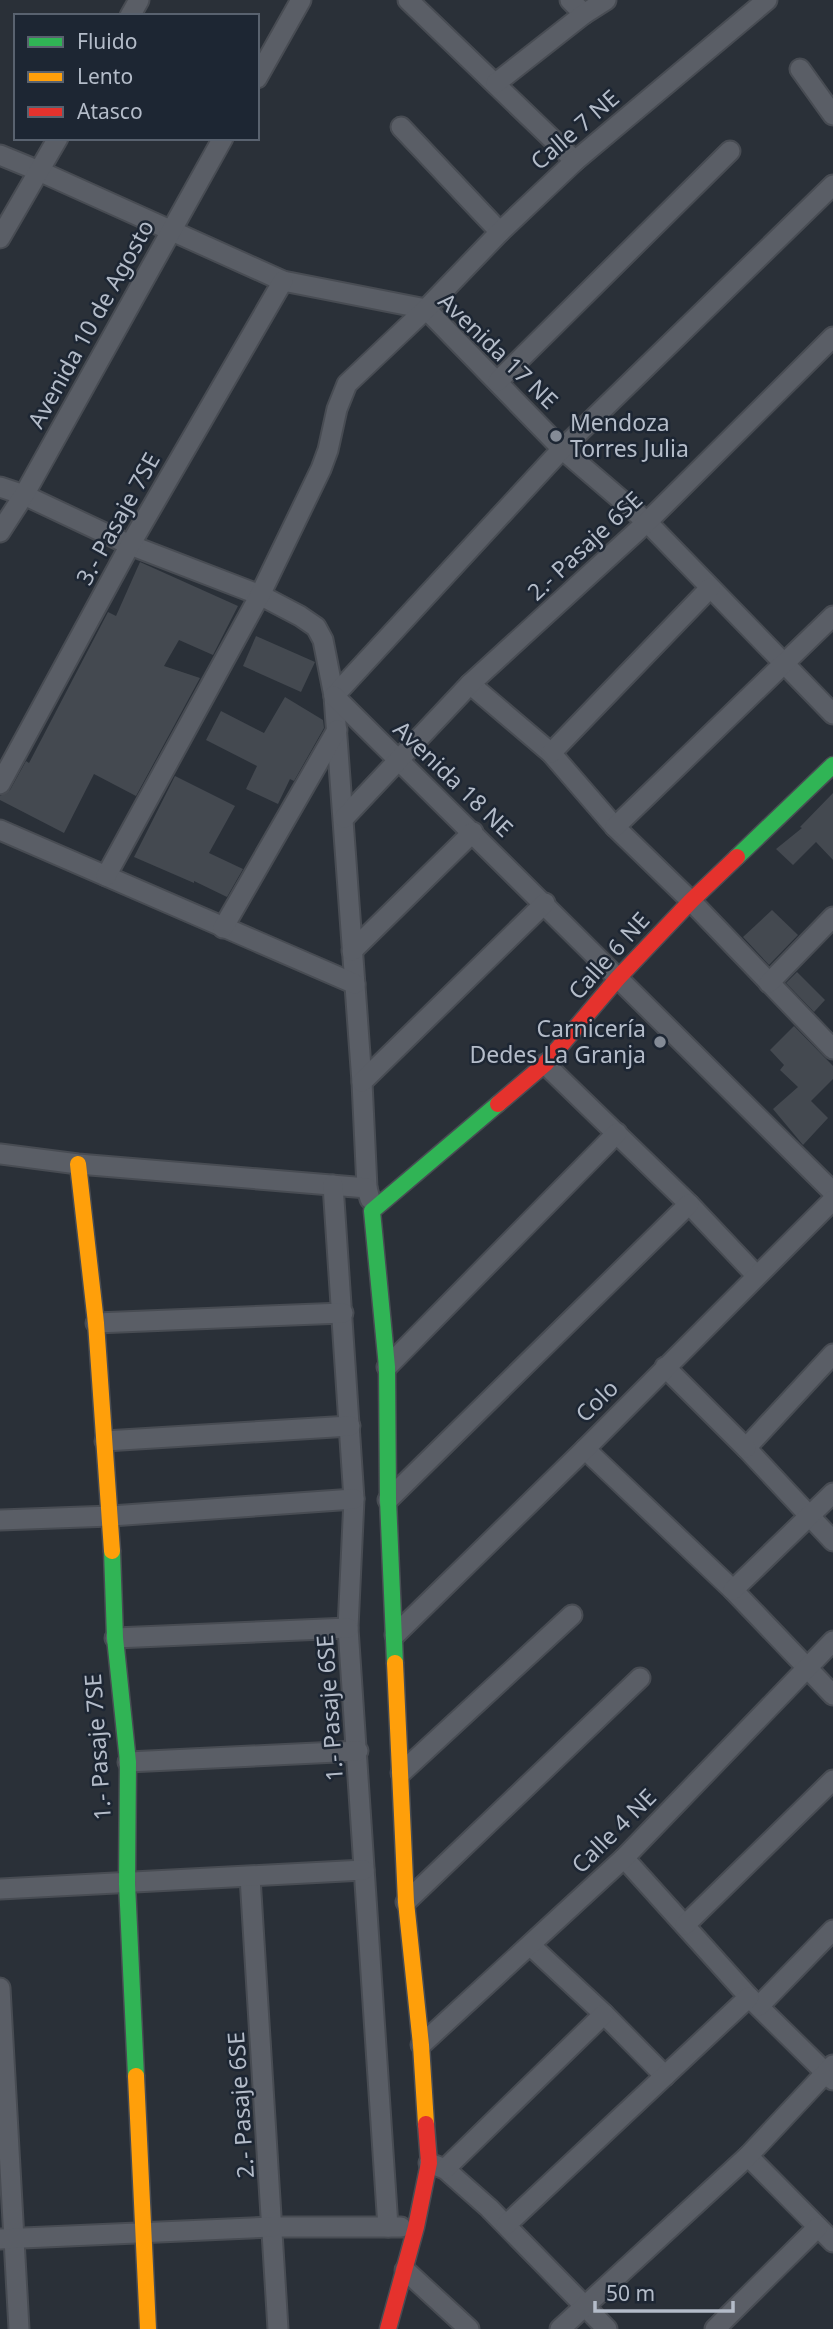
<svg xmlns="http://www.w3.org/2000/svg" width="833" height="2329" font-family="'Noto Sans',sans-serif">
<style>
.building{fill:#444950}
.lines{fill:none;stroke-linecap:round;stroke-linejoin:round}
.street-casing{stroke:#484c53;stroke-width:23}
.fast-casing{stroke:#484c53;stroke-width:19}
.slow-casing{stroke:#484c53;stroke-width:19}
.jam-casing{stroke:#484c53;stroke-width:19}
.street{stroke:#5a5e66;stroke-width:19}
.fast{stroke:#30b455;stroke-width:16}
.slow{stroke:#ff9f0a;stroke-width:16}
.jam{stroke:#e5322d;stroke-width:16}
.poi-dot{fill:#848b96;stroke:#1d2633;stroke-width:2.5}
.labels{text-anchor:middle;stroke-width:5;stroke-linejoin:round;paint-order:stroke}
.street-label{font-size:23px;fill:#b4bcc9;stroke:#1d2633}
.poi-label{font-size:23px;fill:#b4bcc9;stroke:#1d2633;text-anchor:start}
</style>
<rect width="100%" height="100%" fill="#2a3038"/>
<!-- building -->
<g class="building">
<polygon points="140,562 238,606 213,655 179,640 164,666 200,678 136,796 94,774 64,833 0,800 0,796 10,790 26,761 29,763 108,612 116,616"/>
<polygon points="256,636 315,662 301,692 243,666"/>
<polygon points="285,697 323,720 324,728 294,781 290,779 278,804 246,789 257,766 206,740 221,711 264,733"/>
<polygon points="175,776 235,806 209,853 243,869 227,897 194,881 194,883 134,857"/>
<polygon points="833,793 833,860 816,842 793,865 776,849 802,828 800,827"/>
<polygon points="772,910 798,935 769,965 743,937"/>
<polygon points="797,972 825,1000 814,1012 786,983"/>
<polygon points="794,1026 833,1066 833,1079 811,1101 828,1118 803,1145 773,1109 798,1087 780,1070 784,1065 770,1050"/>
</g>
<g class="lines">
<!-- street casing -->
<g class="street-casing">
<g id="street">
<polyline points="408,0 575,161"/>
<polyline points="570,0 584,14"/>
<polyline points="130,16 139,0"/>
<polyline points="800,69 833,115"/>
<polyline points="257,78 301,0"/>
<polyline points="496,83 584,14 606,0"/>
<polyline points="401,127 500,232"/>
<polyline points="0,155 39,171 283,281 426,309 562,449 647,522 833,714"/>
<polyline points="0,238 58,138"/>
<polyline points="498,381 730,151"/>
<polyline points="0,487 24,495 130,545 260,595 300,616 316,627 323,640 334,696 362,1082 367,1188"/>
<polyline points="0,532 24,495 223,138"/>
<polyline points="470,684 551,753 615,827 691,901 833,1049"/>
<polyline points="334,696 562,449 833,185"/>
<polyline points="334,696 833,1192"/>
<polyline points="551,753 710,588"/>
<polyline points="0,784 130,545 283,281"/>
<polyline points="344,818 470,684 647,522 833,337"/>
<polyline points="615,827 833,616"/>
<polyline points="0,830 355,984"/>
<polyline points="106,876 260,595 321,469 328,450 337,409 347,384 426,309 500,232 575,161 767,0"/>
<polyline points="223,928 337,730"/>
<polyline points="352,951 473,832"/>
<polyline points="769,983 833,917"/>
<polyline points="545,1064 689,1204 756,1275"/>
<polyline points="362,1082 545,903"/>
<polyline points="0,1154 78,1164 367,1188 370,1199"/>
<polyline points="333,1185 354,1499 348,1628 388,2227"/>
<polyline points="96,1323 343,1313"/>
<polyline points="833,1354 746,1448 833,1541"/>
<polyline points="387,1367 617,1133"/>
<polyline points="665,1367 746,1448"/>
<polyline points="105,1441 350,1426"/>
<polyline points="585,1449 733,1590 833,1695"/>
<polyline points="388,1500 689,1204"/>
<polyline points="0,1520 111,1516 354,1499"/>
<polyline points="733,1590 833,1493"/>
<polyline points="395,1635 585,1449 833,1200"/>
<polyline points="115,1638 348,1628"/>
<polyline points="128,1762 358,1751"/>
<polyline points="401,1773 572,1615"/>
<polyline points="624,1858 749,1997 833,2080"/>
<polyline points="250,1877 278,2329"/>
<polyline points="0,1889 364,1870"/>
<polyline points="406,1902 640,1678"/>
<polyline points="685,1925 833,1780"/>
<polyline points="530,1945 604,2014 665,2076"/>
<polyline points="0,1988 19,2329"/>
<polyline points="759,2006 833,1930"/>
<polyline points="421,2045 624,1858 833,1641"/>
<polyline points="748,2156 833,2242"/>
<polyline points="429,2163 445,2169 489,2208 607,2329"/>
<polyline points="445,2169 604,2014"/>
<polyline points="506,2225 749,1997"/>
<polyline points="0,2239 273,2227 401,2227"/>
<polyline points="405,2270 469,2329"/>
<polyline points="560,2329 748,2156 833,2065"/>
<polyline points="715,2329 818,2227"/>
</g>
</g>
<!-- fast casing -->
<g class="fast-casing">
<g id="fast">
<polyline points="737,857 833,765"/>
<polyline points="112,1551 115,1638 128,1762 127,1884 136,2076"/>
<polyline points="395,1663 388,1500 387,1367 372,1211 498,1104"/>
</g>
</g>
<!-- slow casing -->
<g class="slow-casing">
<g id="slow">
<polyline points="78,1164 96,1323 112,1551"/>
<polyline points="395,1663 406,1902 421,2045 426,2124"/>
<polyline points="136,2076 148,2329"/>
</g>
</g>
<!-- jam casing -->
<g class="jam-casing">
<g id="jam">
<polyline points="498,1104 545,1064 618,978 691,901 737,857"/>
<polyline points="388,2329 416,2227 429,2163 426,2124"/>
</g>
</g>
<!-- street -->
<use href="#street" class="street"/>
<!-- fast -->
<use href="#fast" class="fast"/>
<!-- slow -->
<use href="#slow" class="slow"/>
<!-- jam -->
<use href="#jam" class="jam"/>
</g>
<!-- markers -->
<g class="poi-dot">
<circle cx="556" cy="436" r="7"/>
<circle cx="660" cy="1042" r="7"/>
</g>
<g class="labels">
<!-- street labels -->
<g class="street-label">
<text transform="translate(575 130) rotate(-41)" y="8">Calle 7 NE</text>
<text transform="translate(91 324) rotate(-61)" y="8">Avenida 10 de Agosto</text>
<text transform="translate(498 351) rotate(44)" y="8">Avenida 17 NE</text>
<text transform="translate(118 519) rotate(-61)" y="8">3.- Pasaje 7SE</text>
<text transform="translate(585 546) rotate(-43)" y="8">2.- Pasaje 6SE</text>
<text transform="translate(453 779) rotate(44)" y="8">Avenida 18 NE</text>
<text transform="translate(609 956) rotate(-48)" y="8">Calle 6 NE</text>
<text transform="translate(597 1401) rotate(-45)" y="8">Colo</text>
<text transform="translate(330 1708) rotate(-94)" y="8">1.- Pasaje 6SE</text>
<text transform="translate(98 1747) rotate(-94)" y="8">1.- Pasaje 7SE</text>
<text transform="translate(614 1831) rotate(-45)" y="8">Calle 4 NE</text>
<text transform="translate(241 2105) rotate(-94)" y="8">2.- Pasaje 6SE</text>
</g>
<!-- poi labels -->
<g class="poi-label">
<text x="570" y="431">Mendoza<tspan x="570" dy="26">Torres Julia</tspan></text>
<text x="646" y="1037" text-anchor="end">Carnicería<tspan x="646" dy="26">Dedes La Granja</tspan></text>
</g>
</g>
<!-- legend -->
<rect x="14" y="14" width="245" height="126" fill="#1d2633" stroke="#59626f" stroke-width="2"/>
<rect x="28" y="37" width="35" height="10" fill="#30b455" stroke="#59626f" stroke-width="2"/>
<text x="77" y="49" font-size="21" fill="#b4bcc9">Fluido</text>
<rect x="28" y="72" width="35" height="10" fill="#ff9f0a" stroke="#59626f" stroke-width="2"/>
<text x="77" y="84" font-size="21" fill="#b4bcc9">Lento</text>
<rect x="28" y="107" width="35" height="10" fill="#e5322d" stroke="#59626f" stroke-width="2"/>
<text x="77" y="119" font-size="21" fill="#b4bcc9">Atasco</text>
<!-- scale -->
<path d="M595 2301v10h138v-10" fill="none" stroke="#b4bcc9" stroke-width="3.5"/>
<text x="606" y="2301" font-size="21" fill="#b4bcc9" stroke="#1d2633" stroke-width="5" paint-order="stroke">50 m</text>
</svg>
